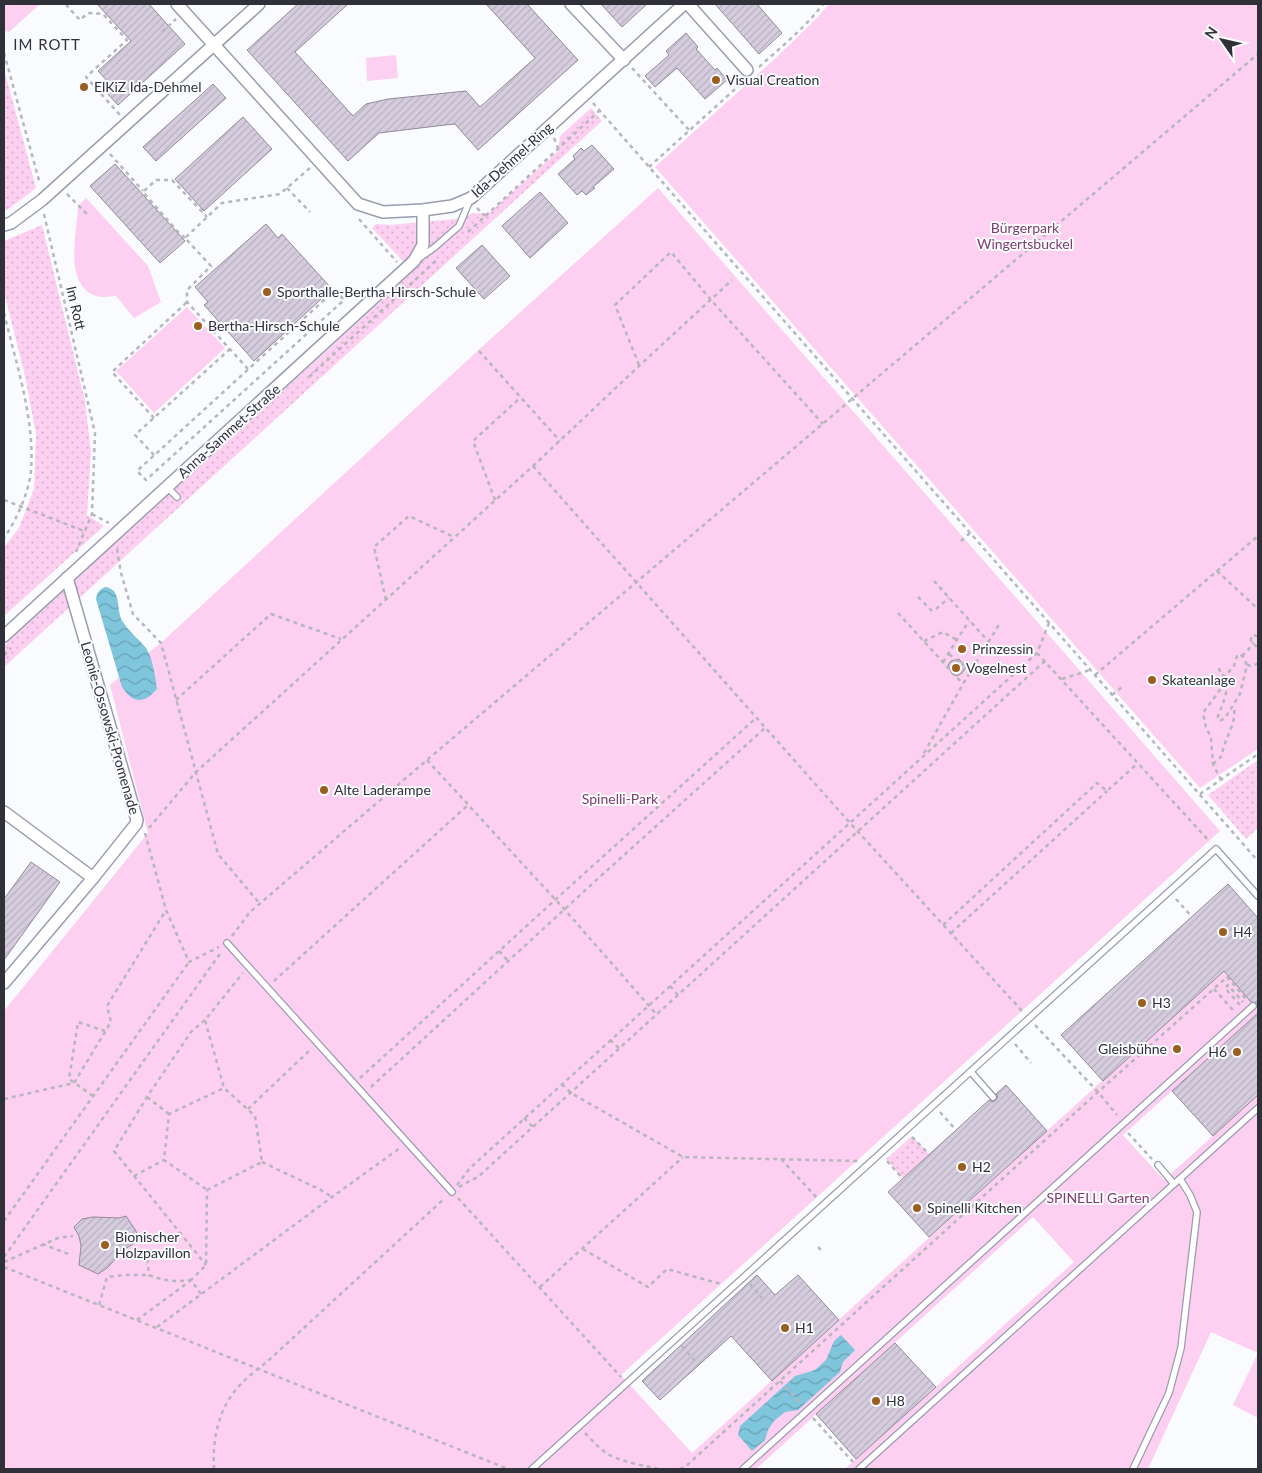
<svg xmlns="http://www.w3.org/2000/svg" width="1262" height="1473" font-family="Lato,sans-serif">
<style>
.grass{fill:url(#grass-dots)}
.green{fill:#fdcff0}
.water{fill:url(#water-waves)}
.building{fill:url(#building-hatch);stroke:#928a9a}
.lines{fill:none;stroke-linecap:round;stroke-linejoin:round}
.lane-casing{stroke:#9a9dae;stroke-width:8}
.street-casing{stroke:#9a9dae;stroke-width:14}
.path{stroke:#b6b7bc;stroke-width:2.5;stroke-dasharray:4 4;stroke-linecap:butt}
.lane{stroke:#fff;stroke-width:5.5}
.street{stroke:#fff;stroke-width:11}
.poi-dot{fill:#995f1e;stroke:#fafbff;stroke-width:2}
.labels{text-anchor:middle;stroke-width:4;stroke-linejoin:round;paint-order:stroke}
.poi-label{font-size:14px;fill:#303138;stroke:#fafbff;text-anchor:start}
.street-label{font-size:14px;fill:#303138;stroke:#fafbff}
.park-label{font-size:14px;fill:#7c3e6e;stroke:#fafbff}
.neighbourhood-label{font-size:15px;letter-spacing:1px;fill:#303138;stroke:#fafbff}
</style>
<defs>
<pattern id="grass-dots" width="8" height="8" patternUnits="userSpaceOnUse" patternTransform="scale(1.25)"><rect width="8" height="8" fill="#fdcff0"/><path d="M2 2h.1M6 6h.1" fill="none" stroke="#d9b2cf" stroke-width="1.8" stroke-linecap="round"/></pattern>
<pattern id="water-waves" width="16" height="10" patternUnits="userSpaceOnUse" patternTransform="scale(1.25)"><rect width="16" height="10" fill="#7fc5db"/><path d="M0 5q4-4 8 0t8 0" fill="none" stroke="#68a1b3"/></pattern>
<pattern id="building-hatch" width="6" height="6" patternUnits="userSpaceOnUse" patternTransform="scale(1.25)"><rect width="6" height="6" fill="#d5cdde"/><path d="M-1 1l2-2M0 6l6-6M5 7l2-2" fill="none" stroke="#b7b0bf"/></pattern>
</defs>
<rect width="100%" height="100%" fill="#fafbff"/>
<!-- grass -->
<g class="grass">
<polygon points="4,69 36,188 10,208 4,211"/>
<path d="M591 108 602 121 4 667V646L87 570C97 557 111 543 125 535L413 272 372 228 376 224 390 225 456 219 473 213H489L558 151 560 136Z"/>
<polygon points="42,225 85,401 91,452 87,515 104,526 4,616 4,547 19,528 34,489 36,434 25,376 4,292 4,241"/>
<polygon points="1258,760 1258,828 1246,839 1208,795"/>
<polygon points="912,1136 929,1154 903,1179 886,1159"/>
</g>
<!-- green -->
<g class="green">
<polygon points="4,4 40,4 9,32 4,31"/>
<polygon points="829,4 1258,4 1258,749 1200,788 655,167 779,55 818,17"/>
<polygon points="396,55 398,78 367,81 366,58"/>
<polygon points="658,188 1220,831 621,1375 692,1453 1223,971 1258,1010 1258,1013 1123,1135 1164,1180 1258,1095 1258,1418 1233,1405 1258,1353 1211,1332 1148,1469 845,1469 1074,1262 1033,1217 756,1469 4,1469 4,1011 148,833 110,685 164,640 484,345"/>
<path d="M86 198 148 266 161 302 134 318 116 296C110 296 103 298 96 296 63 284 77 233 78 206Z"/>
<polygon points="187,307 225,348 154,413 116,371"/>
</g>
<!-- water -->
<g class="water">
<path d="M105 587C123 589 115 611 123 622 129 632 139 639 146 648 152 656 156 679 157 689 144 704 133 704 122 687L96 599C97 593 99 590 105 587Z"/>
<polygon points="841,1335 855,1350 843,1362 840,1372 798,1410 785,1412 774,1421 768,1430 765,1440 752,1451 738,1435 740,1426 795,1376 815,1370 826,1360 834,1341"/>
</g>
<!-- building -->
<g class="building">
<polygon points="97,4 149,4 185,44 118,105 104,90 110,84 98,71 131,41"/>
<polygon points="298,4 348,4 295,52 353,116 366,104 388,99 466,91 480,107 535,58 486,4 527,4 578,60 478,150 455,124 445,125 379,133 348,161 247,50"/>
<polygon points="601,4 647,4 622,27"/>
<polygon points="715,4 757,4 782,33 759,54"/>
<polygon points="686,33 698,47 696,49 715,70 717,68 727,80 705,99 677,68 655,87 645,76 669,55 666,51"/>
<polygon points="213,84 226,98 156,161 143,147"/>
<polygon points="243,117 272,149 204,211 175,179"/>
<polygon points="592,145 614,169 593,187 595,188 586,195 582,191 577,195 558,174 575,159 573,156 581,148 584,151"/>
<polygon points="115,164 185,241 160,263 90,186"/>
<polygon points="540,192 568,223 530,258 502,226"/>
<polygon points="266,224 278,238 282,234 332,289 254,361 204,305 208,302 195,287"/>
<polygon points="482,245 510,276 484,299 456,268"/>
<polygon points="959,659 966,667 962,673 957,676 952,674 948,665 951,661"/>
<polygon points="31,862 60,882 4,960 4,899"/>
<polygon points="1228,884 1258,918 1258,1010 1257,1003 1251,1002 1224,971 1103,1081 1061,1035"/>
<polygon points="1258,1013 1258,1095 1213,1136 1172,1091"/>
<polygon points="1006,1085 1047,1131 929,1237 888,1192 989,1100 993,1102 996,1100 998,1097 996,1094"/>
<polygon points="126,1216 136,1231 139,1240 125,1249 107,1268 98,1274 79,1265 81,1246 79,1236 74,1227 82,1219 93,1217 119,1218"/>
<polygon points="757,1275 775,1295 798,1275 839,1320 772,1381 731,1336 660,1400 642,1381"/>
<polygon points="895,1343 936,1387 856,1459 816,1414"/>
</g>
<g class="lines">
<!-- lane casing -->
<g class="lane-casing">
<g id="lane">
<polyline points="418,259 435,247 459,226 470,200"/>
<polyline points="167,487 177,497"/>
<polyline points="227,943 452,1192"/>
<polyline points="971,1072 993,1097"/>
<polyline points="1158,1165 1174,1184"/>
<polyline points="532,1469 1216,849 1258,896"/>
<polyline points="743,1469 1253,1006"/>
<polyline points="859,1469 1258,1108"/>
<polyline points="1133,1469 1169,1393 1181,1348 1197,1212 1190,1195 1180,1179"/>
</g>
</g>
<!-- street casing -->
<g class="street-casing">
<g id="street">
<polyline points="177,4 358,204 383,212 423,210 452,206 471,198 684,4"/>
<polyline points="571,4 624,60"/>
<polyline points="688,4 747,70"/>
<polyline points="4,225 11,223 42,200 259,4"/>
<polyline points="4,636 414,261 423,245 423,210"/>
<polyline points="4,812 93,878"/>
<polyline points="4,983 93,878 136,824 137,820 67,578"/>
</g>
</g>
<!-- path -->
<g class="path">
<polyline points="67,4 67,6 80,20 88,13 103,14 127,40 86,77 120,115"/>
<polyline points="162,32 176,19"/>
<polyline points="4,53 40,184"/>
<path d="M759 67C781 47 805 28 823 4"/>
<polyline points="632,68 689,130"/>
<polyline points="593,103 1258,861"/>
<polyline points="554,138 558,148"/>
<polyline points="110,154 143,191"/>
<polyline points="649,167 744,81"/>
<polyline points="287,188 310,212"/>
<polyline points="67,194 89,216"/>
<polyline points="477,208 485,216"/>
<polyline points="44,214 95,433 92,514 76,552"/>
<polyline points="359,219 397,262"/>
<polyline points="468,232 599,111"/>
<polyline points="185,238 178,232 143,192 156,180 172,180 207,217"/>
<polygon points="335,290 344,300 146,480 137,471"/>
<path d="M4 313C16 364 35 418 31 471 29 492 16 521 4 538"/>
<polyline points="479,351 560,441"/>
<polyline points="639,365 615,305 671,252 711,300 823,424"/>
<polyline points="248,369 187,302 187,290 211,266 185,238 222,203 280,194 310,168"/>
<polyline points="309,377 438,259"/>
<polyline points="154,418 112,372 187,302"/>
<polyline points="154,455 135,435 230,349"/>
<polyline points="533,466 850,823 1023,1012"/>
<polyline points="4,500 84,531"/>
<polyline points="495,500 473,441 521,397"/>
<polyline points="92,514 109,523"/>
<polyline points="961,541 970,533"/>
<polyline points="117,549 121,573 133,614 161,643 218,854 260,904"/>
<polyline points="1217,571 1258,609"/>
<polyline points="934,581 988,641"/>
<polyline points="918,597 933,612"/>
<polyline points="386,600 374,547 409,516 454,537"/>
<polyline points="936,609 949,598"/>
<polyline points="898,613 963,684"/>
<polyline points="960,635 969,621"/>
<polyline points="1258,636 1253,635 1251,638 1251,641 1258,648"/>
<polyline points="924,641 943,632 957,640"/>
<polyline points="1037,653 1210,842"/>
<polyline points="949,654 956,660 972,668"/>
<polyline points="4,655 11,648"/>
<polyline points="1242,656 1249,649 1253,642"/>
<polyline points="943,662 958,638"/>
<polyline points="1247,665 1253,666 1258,663"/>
<path d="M1219 668 1221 675 1225 676 1234 666 1237 656 1240 654 1243 657 1247 665 1240 694 1225 718 1220 721 1218 719V716C1223 703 1230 689 1225 676"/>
<polyline points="1095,675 1258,536"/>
<polyline points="1062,679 1090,670"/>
<polyline points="1112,695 1122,687"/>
<polyline points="176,700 271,614 341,639"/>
<polyline points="924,753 963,684 1000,623"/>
<polyline points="427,760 565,910 657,1015"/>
<path d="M1213 764 1222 756C1223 739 1239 722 1233 706"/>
<polyline points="1221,780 1213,764 1211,737 1206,728 1203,713 1222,687 1228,683"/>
<polyline points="1200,794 1258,754"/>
<polyline points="149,828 196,772 533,466 639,366 732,280"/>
<polyline points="145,833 166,910 189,962 219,947"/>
<polyline points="1176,899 1192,917"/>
<polyline points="943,925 1097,783 1107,791 1138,763"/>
<polyline points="951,933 1107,791"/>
<polyline points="232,936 250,912 427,760 1258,54"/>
<polyline points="499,951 508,961"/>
<polyline points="274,981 468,805"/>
<polyline points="670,986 678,995"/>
<polyline points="1214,989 1233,1010"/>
<polyline points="1240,1005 1225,988 1228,985 1243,1002"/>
<polyline points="205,1020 191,1032 147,1097 114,1151 206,1265"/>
<polyline points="1035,1025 1098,1092 1117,1115"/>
<polyline points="610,1040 620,1049"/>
<polyline points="1015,1044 1031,1063"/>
<polyline points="360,1078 555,900 756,718"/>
<polyline points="562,1084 571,1093 683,1157 858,1161"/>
<polyline points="371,1087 603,874 765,728"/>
<polyline points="93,1096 69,1079 78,1022 105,1031"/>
<polyline points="147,1097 169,1114"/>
<polyline points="4,1099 74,1083 111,1022 107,1006 166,910"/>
<polyline points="248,1109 310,1050"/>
<polyline points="940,1112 955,1129"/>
<polyline points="524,1118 533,1127"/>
<polyline points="1128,1133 1152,1159"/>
<polyline points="912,1137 929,1154"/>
<polyline points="781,1159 818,1199"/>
<polyline points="887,1161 903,1179"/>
<polyline points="262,1162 321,1190 332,1197"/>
<polyline points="134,1176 164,1160"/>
<polyline points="457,1185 470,1168 1037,653 1049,623"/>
<polyline points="459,1187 479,1176 1045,661"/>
<polyline points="206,1189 164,1160 169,1114 224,1088"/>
<polyline points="207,1190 262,1162 255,1116 224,1088 205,1020 243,973"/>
<polyline points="458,1198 621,1377"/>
<polyline points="4,1221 189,962"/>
<polyline points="42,1244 71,1255"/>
<polyline points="818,1247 823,1252"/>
<polyline points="583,1249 648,1287 667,1269 721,1284"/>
<path d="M134 1252 147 1257 149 1275C164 1281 175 1282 191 1280"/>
<polyline points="4,1257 222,951"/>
<polyline points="4,1262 58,1238 73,1236"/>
<polyline points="4,1267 508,1469"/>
<polyline points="750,1284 762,1298"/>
<polyline points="540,1287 683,1157"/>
<polyline points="201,1294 191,1280 206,1265 207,1190"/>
<polyline points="99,1305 107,1277 123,1275 149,1275"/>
<polyline points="137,1320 190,1281"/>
<polyline points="157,1327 332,1197 400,1148"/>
<polyline points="682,1346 694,1360"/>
<polyline points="780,1381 801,1404"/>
<polyline points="813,1418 853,1462"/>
<path d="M585 1433C592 1440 598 1447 606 1453 621 1462 642 1465 659 1469"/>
<path d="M214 1469C212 1438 219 1405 243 1382 251 1374 261 1367 270 1359L445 1198"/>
<polyline points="680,1469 685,1467 1098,1092 1227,977 1247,1000"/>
</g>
<!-- lane -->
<use href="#lane" class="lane"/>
<!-- street -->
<use href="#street" class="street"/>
</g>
<!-- markers -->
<g class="poi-dot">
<circle cx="716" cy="80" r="5"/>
<circle cx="84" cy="87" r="5"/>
<circle cx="267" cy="292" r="5"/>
<circle cx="198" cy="326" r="5"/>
<circle cx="962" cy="649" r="5"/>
<circle cx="956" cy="668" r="5"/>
<circle cx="1152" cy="680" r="5"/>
<circle cx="324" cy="790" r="5"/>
<circle cx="1223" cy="932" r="5"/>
<circle cx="1142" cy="1003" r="5"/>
<circle cx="1177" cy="1049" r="5"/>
<circle cx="1237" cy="1052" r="5"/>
<circle cx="962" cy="1167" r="5"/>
<circle cx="917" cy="1208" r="5"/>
<circle cx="105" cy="1245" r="5"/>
<circle cx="785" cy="1328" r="5"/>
<circle cx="876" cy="1401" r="5"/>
</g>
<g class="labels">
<!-- poi labels -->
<g class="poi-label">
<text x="726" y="85">Visual Creation</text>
<text x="94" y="92">ElKiZ Ida-Dehmel</text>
<text x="277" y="297">Sporthalle-Bertha-Hirsch-Schule</text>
<text x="208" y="331">Bertha-Hirsch-Schule</text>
<text x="972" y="654">Prinzessin</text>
<text x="966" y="673">Vogelnest</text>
<text x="1162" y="685">Skateanlage</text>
<text x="334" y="795">Alte Laderampe</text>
<text x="1233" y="937">H4</text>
<text x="1152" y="1008">H3</text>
<text x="1167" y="1054" text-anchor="end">Gleisbühne</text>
<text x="1227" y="1057" text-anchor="end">H6</text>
<text x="972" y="1172">H2</text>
<text x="927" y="1213">Spinelli Kitchen</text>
<text x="115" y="1242">Bionischer<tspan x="115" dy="16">Holzpavillon</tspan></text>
<text x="795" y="1333">H1</text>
<text x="886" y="1406">H8</text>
</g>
<!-- street labels -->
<g class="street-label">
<text transform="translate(512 160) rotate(-42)" y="5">Ida-Dehmel-Ring</text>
<text transform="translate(76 308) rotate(77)" y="5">Im Rott</text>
<text transform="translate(229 431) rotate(-42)" y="5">Anna-Sammet-Straße</text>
<text transform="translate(110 728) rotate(74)" y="5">Leonie-Ossowski-Promenade</text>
</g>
<!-- park labels -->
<g class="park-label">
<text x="1025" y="233">Bürgerpark<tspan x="1025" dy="16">Wingertsbuckel</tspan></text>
<text x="620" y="804">Spinelli-Park</text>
<text x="1098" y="1203">SPINELLI Garten</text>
</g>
<!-- neighbourhood labels -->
<g class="neighbourhood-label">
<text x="47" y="50">IM ROTT</text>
</g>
</g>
<!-- border -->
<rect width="1262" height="1473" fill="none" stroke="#303138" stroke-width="10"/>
<!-- north arrow -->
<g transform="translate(1222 40) rotate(304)" stroke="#fafbff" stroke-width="4" paint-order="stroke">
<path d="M0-4L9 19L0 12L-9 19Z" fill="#303138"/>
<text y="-8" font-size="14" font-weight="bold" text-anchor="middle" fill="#303138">N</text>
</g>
</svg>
